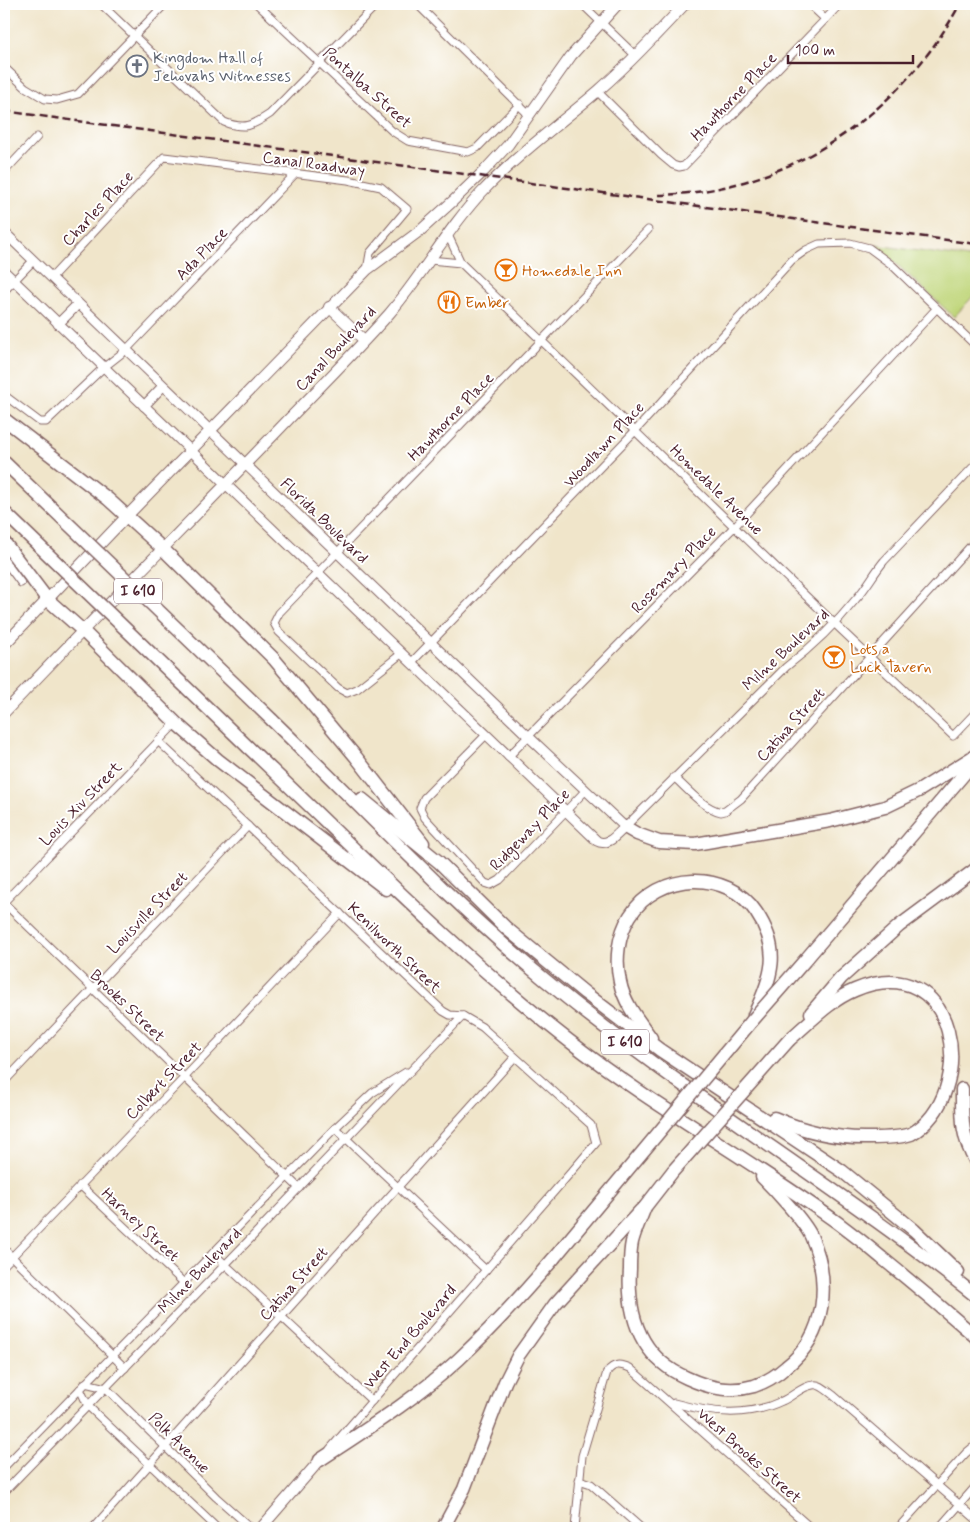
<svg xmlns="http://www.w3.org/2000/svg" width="980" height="1532" font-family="Mynerve,sans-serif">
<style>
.green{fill:#c0d67a;stroke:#857a52}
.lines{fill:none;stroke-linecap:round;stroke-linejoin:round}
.minor-casing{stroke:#846463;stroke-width:9}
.tertiary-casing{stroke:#846463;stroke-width:11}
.secondary-casing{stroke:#846463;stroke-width:12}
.motorway-casing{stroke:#846463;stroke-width:15}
.minor{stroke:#fff;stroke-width:7}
.tertiary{stroke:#fff;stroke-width:9}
.secondary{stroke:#fff;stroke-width:10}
.motorway{stroke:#fff;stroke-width:12}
.rail{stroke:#4a1f2b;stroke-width:2.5;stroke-dasharray:8 4;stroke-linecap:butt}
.motorway-bridge-casing{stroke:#846463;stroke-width:15;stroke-linecap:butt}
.motorway-bridge{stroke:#fff;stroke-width:12}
.labels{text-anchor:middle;stroke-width:4;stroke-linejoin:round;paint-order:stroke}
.shield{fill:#fff;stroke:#80626b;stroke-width:1}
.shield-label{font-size:15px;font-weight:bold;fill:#4a1f2b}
.worship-label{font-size:16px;fill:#5b616d;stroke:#fff;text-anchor:start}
.street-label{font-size:16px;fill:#4a1f2b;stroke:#fff}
.food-label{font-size:16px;fill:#c56008;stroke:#fff;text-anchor:start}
</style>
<rect width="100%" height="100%" fill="#fff"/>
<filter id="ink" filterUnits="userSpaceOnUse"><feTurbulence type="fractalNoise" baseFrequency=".02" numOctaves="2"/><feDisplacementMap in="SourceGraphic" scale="10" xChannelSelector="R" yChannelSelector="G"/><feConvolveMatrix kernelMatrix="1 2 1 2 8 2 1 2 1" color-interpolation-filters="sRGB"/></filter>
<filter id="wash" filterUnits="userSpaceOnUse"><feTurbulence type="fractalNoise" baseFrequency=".0096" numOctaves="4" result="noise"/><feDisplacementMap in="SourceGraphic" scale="20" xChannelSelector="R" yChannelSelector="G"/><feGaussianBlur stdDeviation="1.12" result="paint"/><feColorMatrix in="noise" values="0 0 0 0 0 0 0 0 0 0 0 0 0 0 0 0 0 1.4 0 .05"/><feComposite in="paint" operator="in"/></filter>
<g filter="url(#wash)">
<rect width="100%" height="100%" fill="#f0e5ca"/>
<!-- green -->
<polygon class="green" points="876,245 976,259 976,293 954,317"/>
</g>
<g filter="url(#ink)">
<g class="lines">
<!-- minor casing -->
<g class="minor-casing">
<g id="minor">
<path d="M101 4 224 122C245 130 252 126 270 114L377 4"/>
<polyline points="257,4 392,131 408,141 468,152 477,148 520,104"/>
<polyline points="417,4 529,115"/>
<polyline points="582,4 636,56"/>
<polyline points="809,4 825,19"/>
<polyline points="4,67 25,87 45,99 57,100 78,94 165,4"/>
<polyline points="597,91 661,155 673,165 679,167 684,166 840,4"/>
<polyline points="4,172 37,137"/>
<polyline points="448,235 461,263 464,266 835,624 953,736 976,712"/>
<polyline points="430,260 461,263"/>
<polyline points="51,278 164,157 348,180 381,187 407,209 370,253 367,270"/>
<polyline points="4,291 33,261"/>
<polyline points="4,395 40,422 46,422 103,368 126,350 295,174"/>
<polyline points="4,560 21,583"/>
<polyline points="401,654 357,689 347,693 338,688 279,632 274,623 279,613 648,230"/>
<polyline points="411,663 636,430 792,260 806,250 819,244 850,243 869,248 892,265 976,346"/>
<polyline points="486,735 424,798 420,808 425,818 485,883 491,885 500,880 586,790"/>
<polyline points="158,741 443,1011 450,1015 463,1016 482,1027 591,1125 596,1143 579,1163 330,1449"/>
<polyline points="508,757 735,526 936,309"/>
<path d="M674 777C688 790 702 807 721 812L725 811 741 799 976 540"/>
<path d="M625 827 786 667C812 647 835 625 856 599 867 587 874 573 884 561L976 464"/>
<polyline points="4,902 176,723"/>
<polyline points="4,903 299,1188"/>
<polyline points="4,1082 248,826"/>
<polyline points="335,1128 486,1270"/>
<polyline points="80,1185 184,1283"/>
<polyline points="4,1249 125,1368"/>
<polyline points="213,1253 372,1401"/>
<polyline points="4,1265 184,1078 340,913"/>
<polyline points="85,1383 106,1388 216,1497 251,1528"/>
<polyline points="80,1389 88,1406 217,1528"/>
<path d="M674 1403C711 1413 746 1418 782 1401 792 1397 802 1386 813 1385 820 1383 827 1391 833 1395L976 1519"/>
<polyline points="4,1467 335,1128 372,1093 406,1072"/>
<polyline points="579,1480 591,1484 641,1528"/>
<polyline points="4,1492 253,1236 463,1016"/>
<polyline points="93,1528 281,1317 514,1058"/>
<path d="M575 1528 582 1456 607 1372C614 1363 620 1364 630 1368L811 1528"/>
<polyline points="898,1528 966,1453 972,1448 976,1447"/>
<polyline points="939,1528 976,1486"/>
</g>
</g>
<!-- tertiary casing -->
<g class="tertiary-casing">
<g id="tertiary">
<path d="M4 232 529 737 625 827C617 834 608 847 597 841L4 271"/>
<polyline points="58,324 78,304"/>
<polyline points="144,406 163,386"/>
</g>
</g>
<!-- secondary casing -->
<g class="secondary-casing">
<g id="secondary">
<polyline points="329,307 364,340"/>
<polyline points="4,645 127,516 367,270 421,230 453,201 484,171 508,145 571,56 618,4"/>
<path d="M4 713C97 614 193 519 287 421 321 386 356 351 389 314 423 275 447 229 482 192 518 154 558 125 598 91 629 64 657 34 685 4"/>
<polyline points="261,1528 320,1460"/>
</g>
</g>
<!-- motorway casing -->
<g class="motorway-casing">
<g id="motorway">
<polyline points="4,419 108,499 163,549 274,659 356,757 423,843"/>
<polyline points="4,542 47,599 82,630 178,725 218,760 386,889"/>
<path d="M272 720C362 807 448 900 544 979 682 1093 836 1185 976 1296"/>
<path d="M248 747C353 846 454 951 568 1040 654 1107 750 1159 838 1223 853 1234 868 1246 882 1258 914 1284 945 1310 976 1337"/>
<polyline points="362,799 439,862 506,928 585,993 660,1050 842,1171 914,1230 958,1272"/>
<polyline points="625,827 637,834 659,842 695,844 830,821 885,807 920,790 976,755"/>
<polyline points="807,958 976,760"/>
<polyline points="811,1013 841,978 899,926 976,869"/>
<path d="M651 1038C639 1021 624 1003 620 982 615 960 618 935 630 916 658 871 727 869 756 912 782 950 772 977 754 1015"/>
<path d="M962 1089C962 1117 961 1137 976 1162"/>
<path d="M774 1118C804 1131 837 1139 870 1138 882 1138 899 1138 911 1134 980 1094 959 947 855 990 830 1000 809 1023 789 1040"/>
<path d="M645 1207C641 1218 635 1230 632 1242 630 1251 630 1260 630 1269 627 1317 641 1358 687 1378 709 1388 730 1393 754 1386 766 1382 777 1375 786 1367 827 1335 831 1281 811 1236 804 1221 775 1190 762 1177"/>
<path d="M320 1460C367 1429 418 1397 459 1359 493 1327 524 1293 554 1258"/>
<polyline points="443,1528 464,1489 505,1382 518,1356 555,1304 641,1210"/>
</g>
</g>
<!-- minor -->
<use href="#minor" class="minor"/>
<!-- tertiary -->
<use href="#tertiary" class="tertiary"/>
<!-- secondary -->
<use href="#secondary" class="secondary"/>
<!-- motorway -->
<use href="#motorway" class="motorway"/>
<!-- rail -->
<g class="rail">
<polyline points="4,111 976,244"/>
<path d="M658 195C788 192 899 116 960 4"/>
</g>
<!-- motorway-bridge casing -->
<g class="motorway-bridge-casing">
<g id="motorway-bridge">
<polyline points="4,462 272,720"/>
<polyline points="4,512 248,747"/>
<polyline points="645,1207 673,1171 789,1040"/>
<polyline points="554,1258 751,1022 807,958"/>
</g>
</g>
<!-- motorway-bridge -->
<use href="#motorway-bridge" class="motorway-bridge"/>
</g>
</g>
<!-- icons -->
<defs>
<g id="church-ring" transform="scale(1.125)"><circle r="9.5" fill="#fff" stroke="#6b7280" stroke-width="1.5"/><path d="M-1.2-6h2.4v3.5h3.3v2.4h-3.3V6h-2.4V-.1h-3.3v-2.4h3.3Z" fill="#6b7280"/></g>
<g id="bar-ring" transform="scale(1.125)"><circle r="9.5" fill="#fff" stroke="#e8710a" stroke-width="1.5"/><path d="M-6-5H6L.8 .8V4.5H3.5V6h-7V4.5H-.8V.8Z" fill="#e8710a"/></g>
<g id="restaurant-ring" transform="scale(1.125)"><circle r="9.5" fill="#fff" stroke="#e8710a" stroke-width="1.5"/><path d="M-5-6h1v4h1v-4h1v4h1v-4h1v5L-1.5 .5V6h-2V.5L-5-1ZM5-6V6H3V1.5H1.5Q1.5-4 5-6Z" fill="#e8710a"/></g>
</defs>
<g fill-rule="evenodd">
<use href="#church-ring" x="137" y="66"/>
<use href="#bar-ring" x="506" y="270"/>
<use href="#restaurant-ring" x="449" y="302"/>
<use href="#bar-ring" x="834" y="657"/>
</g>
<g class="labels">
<!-- shield labels -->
<g class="shield">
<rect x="114" y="578.5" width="48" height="25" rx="4"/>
<rect x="601" y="1029.5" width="48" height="25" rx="4"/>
</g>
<g class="shield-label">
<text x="138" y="596">I 610</text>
<text x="625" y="1047">I 610</text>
</g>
<!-- worship labels -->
<g class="worship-label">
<text x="153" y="63">Kingdom Hall of<tspan x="153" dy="18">Jehovahs Witnesses</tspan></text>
</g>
<!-- street labels -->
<g class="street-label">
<text transform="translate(368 87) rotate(42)" y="6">Pontalba Street</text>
<text transform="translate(733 96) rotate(-46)" y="6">Hawthorne Place</text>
<text transform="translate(314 163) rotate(8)" y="6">Canal Roadway</text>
<text transform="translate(97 208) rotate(-47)" y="6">Charles Place</text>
<text transform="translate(201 253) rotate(-46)" y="6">Ada Place</text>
<text transform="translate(335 348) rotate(-47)" y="6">Canal Boulevard</text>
<text transform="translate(450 416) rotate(-46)" y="6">Hawthorne Place</text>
<text transform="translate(603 444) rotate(-47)" y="6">Woodlawn Place</text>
<text transform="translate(717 489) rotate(44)" y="6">Homedale Avenue</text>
<text transform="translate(325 520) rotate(44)" y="6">Florida Boulevard</text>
<text transform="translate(673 569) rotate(-46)" y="6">Rosemary Place</text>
<text transform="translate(785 649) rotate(-43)" y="6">Milne Boulevard</text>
<text transform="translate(790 724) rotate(-48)" y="6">Catina Street</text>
<text transform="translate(80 803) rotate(-46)" y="6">Louis Xiv Street</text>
<text transform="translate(529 829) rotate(-46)" y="6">Ridgeway Place</text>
<text transform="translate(147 912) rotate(-46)" y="6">Louisville Street</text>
<text transform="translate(395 947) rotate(44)" y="6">Kenilworth Street</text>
<text transform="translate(128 1005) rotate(44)" y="6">Brooks Street</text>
<text transform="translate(163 1080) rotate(-46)" y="6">Colbert Street</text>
<text transform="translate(141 1224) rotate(43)" y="6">Harney Street</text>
<text transform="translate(199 1270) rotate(-46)" y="6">Milne Boulevard</text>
<text transform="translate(293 1283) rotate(-48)" y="6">Catina Street</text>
<text transform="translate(409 1336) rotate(-49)" y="6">West End Boulevard</text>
<text transform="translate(180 1442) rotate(45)" y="6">Polk Avenue</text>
<text transform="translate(750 1455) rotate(42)" y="6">West Brooks Street</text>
</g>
<!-- food labels -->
<g class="food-label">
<text x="522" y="276">Homedale Inn</text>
<text x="465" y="308">Ember</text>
<text x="850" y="654">Lots a<tspan x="850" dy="18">Luck Tavern</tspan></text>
</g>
</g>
<!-- margin -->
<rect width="980" height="1532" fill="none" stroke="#fff" stroke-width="20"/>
<!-- scale -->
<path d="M788 55v8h125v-8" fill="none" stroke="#4a1f2b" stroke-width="2.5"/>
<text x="795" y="55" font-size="15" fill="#4a1f2b" stroke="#ffffff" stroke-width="4" paint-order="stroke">100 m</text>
</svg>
